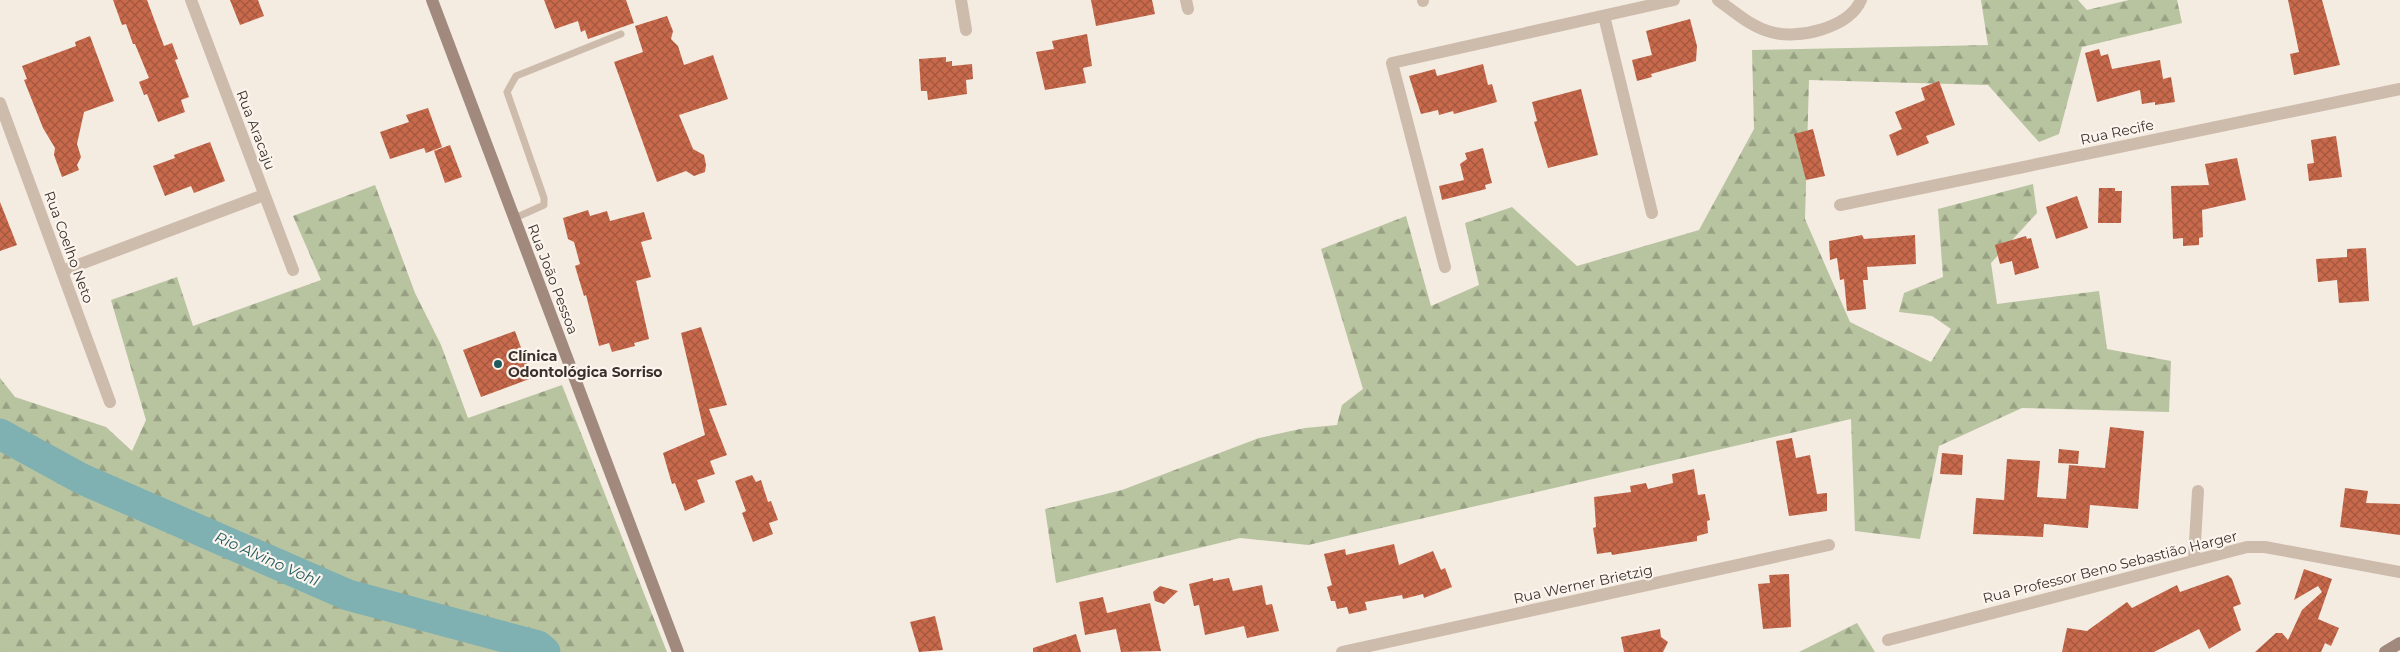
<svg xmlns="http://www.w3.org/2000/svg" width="2400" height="652" font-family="Montserrat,sans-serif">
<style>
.forest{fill:url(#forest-firs)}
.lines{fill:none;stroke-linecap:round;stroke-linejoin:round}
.river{stroke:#7fb0b2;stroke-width:31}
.building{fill:url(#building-cross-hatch)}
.lane{stroke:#cdbbac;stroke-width:7}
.street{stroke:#cdbbac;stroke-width:12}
.secondary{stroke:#a18a7d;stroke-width:12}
.poi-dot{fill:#1f5a5e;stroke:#fbf5ee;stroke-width:2}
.labels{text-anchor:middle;stroke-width:4.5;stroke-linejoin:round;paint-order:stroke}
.street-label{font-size:14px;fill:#3b302b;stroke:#fbf5ee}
.poi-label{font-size:14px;font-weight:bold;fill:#3b302b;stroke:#fbf5ee;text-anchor:start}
.water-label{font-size:15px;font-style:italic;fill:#1f5a5e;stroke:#fbf5ee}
</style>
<defs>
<pattern id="forest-firs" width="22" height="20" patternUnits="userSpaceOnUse" patternTransform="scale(1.25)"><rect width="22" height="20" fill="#b8c4a0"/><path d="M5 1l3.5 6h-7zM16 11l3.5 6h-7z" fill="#97a083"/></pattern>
<pattern id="building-cross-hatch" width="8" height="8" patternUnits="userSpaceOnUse" patternTransform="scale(1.25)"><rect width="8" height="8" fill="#c8694b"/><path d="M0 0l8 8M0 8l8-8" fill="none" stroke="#a4573f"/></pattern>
</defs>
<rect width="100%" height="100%" fill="#f4ebe1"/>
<!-- forest -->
<g class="forest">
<polygon points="1981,0 2078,0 2087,10 2129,0 2177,0 2182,23 2082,47 2059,134 2039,142 1988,85 1809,80 1805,219 1850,322 1931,362 1951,329 1932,316 1899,312 1904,293 1943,277 1938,209 2033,184 2037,213 1991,263 1997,304 2099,291 2107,349 2171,361 2169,412 2022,408 1939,446 1920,539 1855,531 1851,419 1308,545 1240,538 1056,583 1045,509 1122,490 1259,438 1305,428 1337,425 1342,405 1363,389 1321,249 1406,216 1431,306 1479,285 1465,223 1512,207 1577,266 1699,230 1754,129 1752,50 1988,45"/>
<polygon points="375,185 415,293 441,345 468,418 562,385 667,652 0,652 0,378 15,397 106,427 132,451 146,420 111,300 177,277 193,326 321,280 293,216"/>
<polygon points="1857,623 1875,652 1799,652"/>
</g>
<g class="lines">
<!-- river -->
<polyline class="river" points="0,434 82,479 348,595 538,646 545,652"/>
</g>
<!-- building -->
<g class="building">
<polygon points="113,0 147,0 164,46 172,43 178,59 175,60 189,97 181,100 185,112 158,122 147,94 144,95 139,82 149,78 135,44 133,44 126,24 122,25"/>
<polygon points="230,0 258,0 264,16 240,25"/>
<polygon points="544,0 626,0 634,23 588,39 585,30 581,32 578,21 555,29"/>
<polygon points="1091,0 1152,0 1155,14 1096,26"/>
<polygon points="2288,0 2322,0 2340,65 2294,75 2290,54 2299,52"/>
<polygon points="667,16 673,31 671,39 678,46 684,65 713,55 728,99 679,115 693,149 704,155 706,165 705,172 694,176 686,171 657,182 614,62 643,52 635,26"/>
<polygon points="1690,19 1697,46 1696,61 1651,74 1652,77 1637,81 1632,60 1652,55 1646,31"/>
<polygon points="1087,34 1092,66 1083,68 1086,83 1045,90 1036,52 1054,49 1052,41"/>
<polygon points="90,36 114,101 84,112 77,144 81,157 77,165 79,170 62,177 54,155 55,148 43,128 24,80 27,79 22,66 76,46 75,42"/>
<polygon points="2099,49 2101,56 2108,54 2112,69 2160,60 2163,79 2171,77 2175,102 2155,105 2155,102 2142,104 2140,90 2097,102 2085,53"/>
<polygon points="946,57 946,62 952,61 952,66 972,64 973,79 966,80 967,94 928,100 927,91 921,91 919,59"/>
<polygon points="1483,64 1488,85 1492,84 1497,102 1454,114 1453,111 1439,115 1438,110 1421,114 1409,76 1435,69 1437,76"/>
<polygon points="1939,81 1955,125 1926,136 1929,143 1897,156 1889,135 1902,129 1895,112 1925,100 1921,88"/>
<polygon points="1581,89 1598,155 1548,168 1534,122 1537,121 1532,102"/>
<polygon points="428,108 442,147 426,153 424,148 390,159 380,132 409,122 406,115"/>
<polygon points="1813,129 1825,176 1806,180 1794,134"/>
<polygon points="2336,136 2342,177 2309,181 2307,164 2314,163 2311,140"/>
<polygon points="210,142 225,181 194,193 191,186 165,196 153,166 175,158 174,155"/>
<polygon points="450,145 462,177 445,183 434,151"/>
<polygon points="1483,148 1492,183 1485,185 1486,189 1442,200 1439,186 1464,180 1460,164 1467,159 1465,153"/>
<polygon points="2237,158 2246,200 2202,210 2203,237 2199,238 2199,245 2183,246 2183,238 2173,239 2171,186 2209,185 2205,164"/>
<polygon points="2099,188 2115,188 2115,191 2122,191 2121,223 2098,223"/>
<polygon points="2077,196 2088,228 2056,239 2046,207"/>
<polygon points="0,202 17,245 0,251"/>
<polygon points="588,210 590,216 607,211 610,221 644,212 652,239 641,242 651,277 636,281 649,339 634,343 635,346 612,352 609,343 599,346 586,295 584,296 575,266 580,264 574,242 568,239 563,218"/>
<polygon points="1862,235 1864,239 1915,235 1916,264 1867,267 1868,280 1863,280 1866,309 1847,311 1844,279 1840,280 1837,258 1830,260 1829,241"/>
<polygon points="2026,236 2027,239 2031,238 2039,268 2015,275 2012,261 2000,264 1995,245"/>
<polygon points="2366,248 2369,301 2339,303 2337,280 2318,282 2316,259 2347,257 2347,249"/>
<polygon points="701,327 727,405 709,409 727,455 710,461 715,474 697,480 705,502 685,511 675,483 672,484 663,453 705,435 681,333"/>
<polygon points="515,331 532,378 481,397 463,350"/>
<polygon points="2110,427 2144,431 2138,509 2090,505 2088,528 2044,524 2043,537 1973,534 1976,498 2004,500 2007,459 2040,461 2037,497 2066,499 2069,465 2105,468"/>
<polygon points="1792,438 1796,458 1810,455 1817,494 1827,493 1827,511 1789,516 1776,441"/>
<polygon points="2059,449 2079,451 2078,464 2058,463"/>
<polygon points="1942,453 1963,455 1962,475 1940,474"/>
<polygon points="1694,469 1698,495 1705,494 1710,520 1707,521 1708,533 1697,536 1697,541 1612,555 1611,552 1597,554 1593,528 1596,527 1594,497 1631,492 1630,486 1646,483 1648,489 1673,483 1672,474"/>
<polygon points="752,475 756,482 761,480 768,502 771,501 778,520 769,523 773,534 753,542 742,513 746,511 735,481"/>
<polygon points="2345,488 2368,491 2366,503 2400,504 2400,535 2340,527"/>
<polygon points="1394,544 1399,565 1433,551 1441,570 1445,568 1452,587 1424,598 1423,594 1403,599 1402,595 1365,602 1367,610 1349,614 1347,607 1337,609 1335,601 1331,601 1327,587 1332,585 1324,554 1345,549 1346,555"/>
<polygon points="2304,569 2332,579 2318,619 2339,628 2331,646 2325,643 2321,652 2255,652 2276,633 2282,633 2288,640 2302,610 2322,592 2318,586 2294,600"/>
<polygon points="1789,574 1791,627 1763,629 1758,584 1770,583 1769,575"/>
<polygon points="2228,575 2232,579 2241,604 2233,607 2241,630 2209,649 2199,629 2154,652 2062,652 2067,628 2087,631 2127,602 2132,608 2177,585 2180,592"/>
<polygon points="1213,578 1213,581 1229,578 1233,591 1262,585 1266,605 1272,604 1279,631 1247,638 1244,626 1205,635 1199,605 1194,606 1189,584"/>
<polygon points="1160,586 1178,591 1164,604 1155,601 1153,592"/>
<polygon points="1103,597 1107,613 1150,603 1161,651 1121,652 1116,629 1085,635 1079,602"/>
<polygon points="935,616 943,650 919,652 910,622"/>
<polygon points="1660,629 1661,637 1668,642 1663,652 1624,652 1621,637"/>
<polygon points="1076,634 1081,652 1033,652 1033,648"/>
</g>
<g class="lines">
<!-- lane -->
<polyline class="lane" points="515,218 544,205 544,198 507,92 516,76 621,34"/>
<!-- street -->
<g class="street">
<polyline points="191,0 293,270"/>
<polyline points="961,0 966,30"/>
<polyline points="1186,0 1188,9"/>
<polyline points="1423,0 1423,1"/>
<path d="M1718 0C1735 12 1751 27 1771 32 1798 40 1849 28 1861 0"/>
<polyline points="1604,16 1652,213"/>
<polyline points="0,103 110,402"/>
<polyline points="1840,205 2400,89"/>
<polyline points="1445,267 1392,63 1674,0"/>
<polyline points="62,271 264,195"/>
<polyline points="2194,559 2198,491"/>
<polyline points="1888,640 2247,547 2265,547 2400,572"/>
<polyline points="1342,652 1829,545"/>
</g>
<!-- secondary -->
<g class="secondary">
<polyline points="432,0 678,652"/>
<polyline points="2385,652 2400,643"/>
</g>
</g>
<!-- markers -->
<circle class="poi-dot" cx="498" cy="364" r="5"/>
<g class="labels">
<!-- street labels -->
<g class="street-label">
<text transform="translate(256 130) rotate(69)" y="5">Rua Aracaju</text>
<text transform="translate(2117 132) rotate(-12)" y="5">Rua Recife</text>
<text transform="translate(69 247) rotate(70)" y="5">Rua Coelho Neto</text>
<text transform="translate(553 279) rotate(69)" y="5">Rua João Pessoa</text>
<text transform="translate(2110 567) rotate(-14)" y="5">Rua Professor Beno Sebastião Harger</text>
<text transform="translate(1583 584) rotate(-12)" y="5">Rua Werner Brietzig</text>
</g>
<!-- poi labels -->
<g class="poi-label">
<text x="508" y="361">Clínica<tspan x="508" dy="16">Odontológica Sorriso</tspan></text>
</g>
<!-- water labels -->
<g class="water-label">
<text transform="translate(267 559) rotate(24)" y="5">Rio Alvino Vohl</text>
</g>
</g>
</svg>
